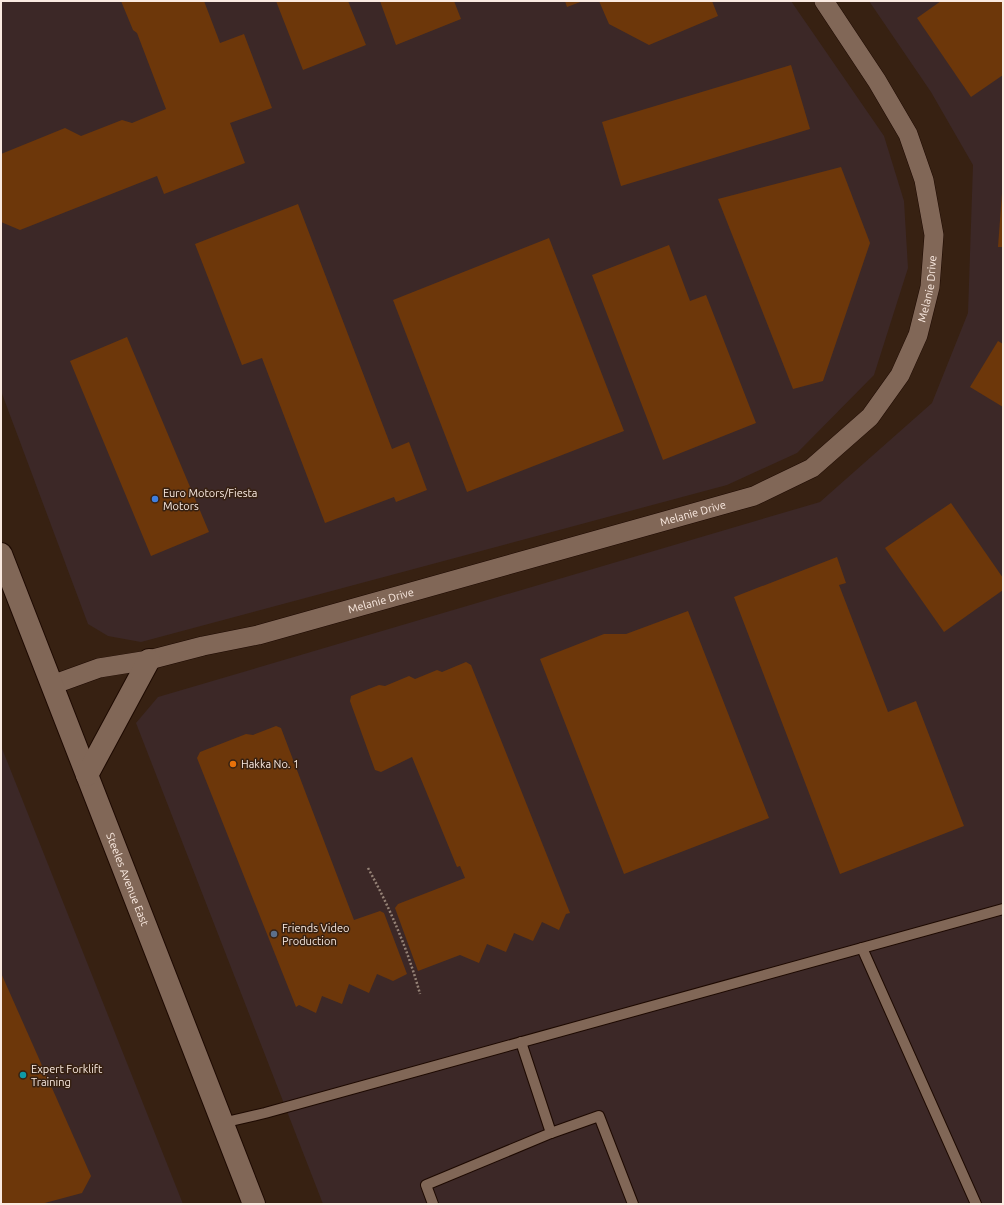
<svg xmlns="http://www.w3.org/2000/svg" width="1004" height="1205" font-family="Ubuntu,sans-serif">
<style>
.industrial{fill:#3c2827}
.building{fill:#6d370a}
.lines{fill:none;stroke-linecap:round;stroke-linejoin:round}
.service-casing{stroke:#1d0900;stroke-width:12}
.minor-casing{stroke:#1d0900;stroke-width:20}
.secondary-casing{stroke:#1d0900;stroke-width:24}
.path{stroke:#958276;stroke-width:2.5;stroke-dasharray:2 2;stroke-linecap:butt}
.service{stroke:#816757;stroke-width:10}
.minor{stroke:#816757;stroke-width:19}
.secondary{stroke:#816757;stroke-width:22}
.shop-dot{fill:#3f7fe0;stroke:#372112;stroke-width:1.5}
.food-dot{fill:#e8710a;stroke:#372112;stroke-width:1.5}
.service-dot{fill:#5c6f8a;stroke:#372112;stroke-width:1.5}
.culture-dot{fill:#0f9aa8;stroke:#372112;stroke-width:1.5}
.labels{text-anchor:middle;stroke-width:3;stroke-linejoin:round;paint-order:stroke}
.street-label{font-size:11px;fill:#faeae1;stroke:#372112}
.poi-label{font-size:11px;fill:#faeae1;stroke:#372112;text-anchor:start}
</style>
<rect width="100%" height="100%" fill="#372112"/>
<!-- industrial -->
<g class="industrial">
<polygon points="1,1 791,1 884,136 904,201 908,268 874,375 797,453 727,485 141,642 108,636 88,624 1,391"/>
<polygon points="869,1 1003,1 1003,1204 323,1204 136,723 158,697 820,502 932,403 968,313 973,165 931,92"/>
<polygon points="1,746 183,1204 1,1204"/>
</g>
<!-- building -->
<g class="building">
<polygon points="121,1 204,1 220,43 244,34 272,108 230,123 245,163 164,194 157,176 20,230 1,222 1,154 65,128 81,136 122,120 132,123 166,109 137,33 133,30"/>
<polygon points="276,1 348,1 366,45 303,70"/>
<polygon points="380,1 454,1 461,19 396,45"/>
<polygon points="565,1 583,1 567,7"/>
<polygon points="599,1 712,1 718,16 649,45 609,24"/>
<polygon points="941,1 1003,1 1003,75 971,97 917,18"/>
<polygon points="791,65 810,129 621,186 602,122"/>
<polygon points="841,167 870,243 823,381 793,389 718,199"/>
<polygon points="1002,193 1003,193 1003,247 998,247"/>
<polygon points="298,204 392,449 409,442 427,490 396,502 394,497 325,523 262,358 242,365 195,244"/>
<polygon points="549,238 624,431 467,492 393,300"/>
<polygon points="669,245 690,301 706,295 756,423 663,460 592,275"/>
<polygon points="127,337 209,532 151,556 70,361"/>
<polygon points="998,341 1003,344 1003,407 970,387"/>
<polygon points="951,503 1003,578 1003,590 944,632 885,548"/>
<polygon points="837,557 846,583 839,585 888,712 916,701 964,826 840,874 734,597"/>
<polygon points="688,611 769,818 624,874 540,659 604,634 626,634"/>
<polygon points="466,662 471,665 570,913 566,914 559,930 542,922 533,941 514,933 506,952 487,944 479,963 460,955 418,971 395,908 398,904 465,878 460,866 457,867 412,757 381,772 375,770 350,701 351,696 379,685 385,686 409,676 415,679 437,670 442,672"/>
<polygon points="276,726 281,728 354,920 380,911 384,913 407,974 393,981 377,974 369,993 349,984 342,1004 322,996 316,1013 299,1005 296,1007 197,758 200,752 246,734 253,735"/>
<polygon points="1,973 91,1176 82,1193 41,1204 1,1204"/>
</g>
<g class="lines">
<!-- service casing -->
<g class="service-casing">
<g id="service">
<polyline points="862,948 976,1204"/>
<polyline points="521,1042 551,1133"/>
<polyline points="222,1123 265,1113 1003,909"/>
<polyline points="433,1204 426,1185 551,1133 599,1116 633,1204"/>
</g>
</g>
<!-- minor casing -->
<g class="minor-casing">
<g id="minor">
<path id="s1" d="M52 685 99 668 149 660 203 646 258 635 754 496 812 468 870 417 900 375 918 335 930 287 934 235 924 180 908 134 877 81 824 1"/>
</g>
</g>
<!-- secondary casing -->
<g class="secondary-casing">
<g id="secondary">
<path id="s2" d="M1 554 254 1204"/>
<polyline points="87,775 149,660"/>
</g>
</g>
<!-- path -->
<path class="path" d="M368 868C390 908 408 950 420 994"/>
<!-- service -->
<use href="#service" class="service"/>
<!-- minor -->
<use href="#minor" class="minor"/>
<!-- secondary -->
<use href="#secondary" class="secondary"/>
</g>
<!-- markers -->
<circle class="shop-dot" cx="155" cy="499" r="4"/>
<circle class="food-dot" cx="233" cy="764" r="4"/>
<circle class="service-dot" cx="274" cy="934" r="4"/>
<circle class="culture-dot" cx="23" cy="1075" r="4"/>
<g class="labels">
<!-- street labels -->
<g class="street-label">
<text dy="4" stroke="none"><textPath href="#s1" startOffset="1012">Melanie Drive</textPath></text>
<text dy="4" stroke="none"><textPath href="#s1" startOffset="664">Melanie Drive</textPath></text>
<text dy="4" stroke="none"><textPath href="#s1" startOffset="340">Melanie Drive</textPath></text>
<text dy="4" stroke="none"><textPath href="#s2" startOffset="349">Steeles Avenue East</textPath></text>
</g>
<!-- poi labels -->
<g class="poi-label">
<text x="163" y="497">Euro Motors/Fiesta<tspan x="163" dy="13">Motors</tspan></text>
<text x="241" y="768">Hakka No. 1</text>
<text x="282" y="932">Friends Video<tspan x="282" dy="13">Production</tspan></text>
<text x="31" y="1073">Expert Forklift<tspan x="31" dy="13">Training</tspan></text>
</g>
</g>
<!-- border -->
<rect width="1004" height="1205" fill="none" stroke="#faeae1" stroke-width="4"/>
</svg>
